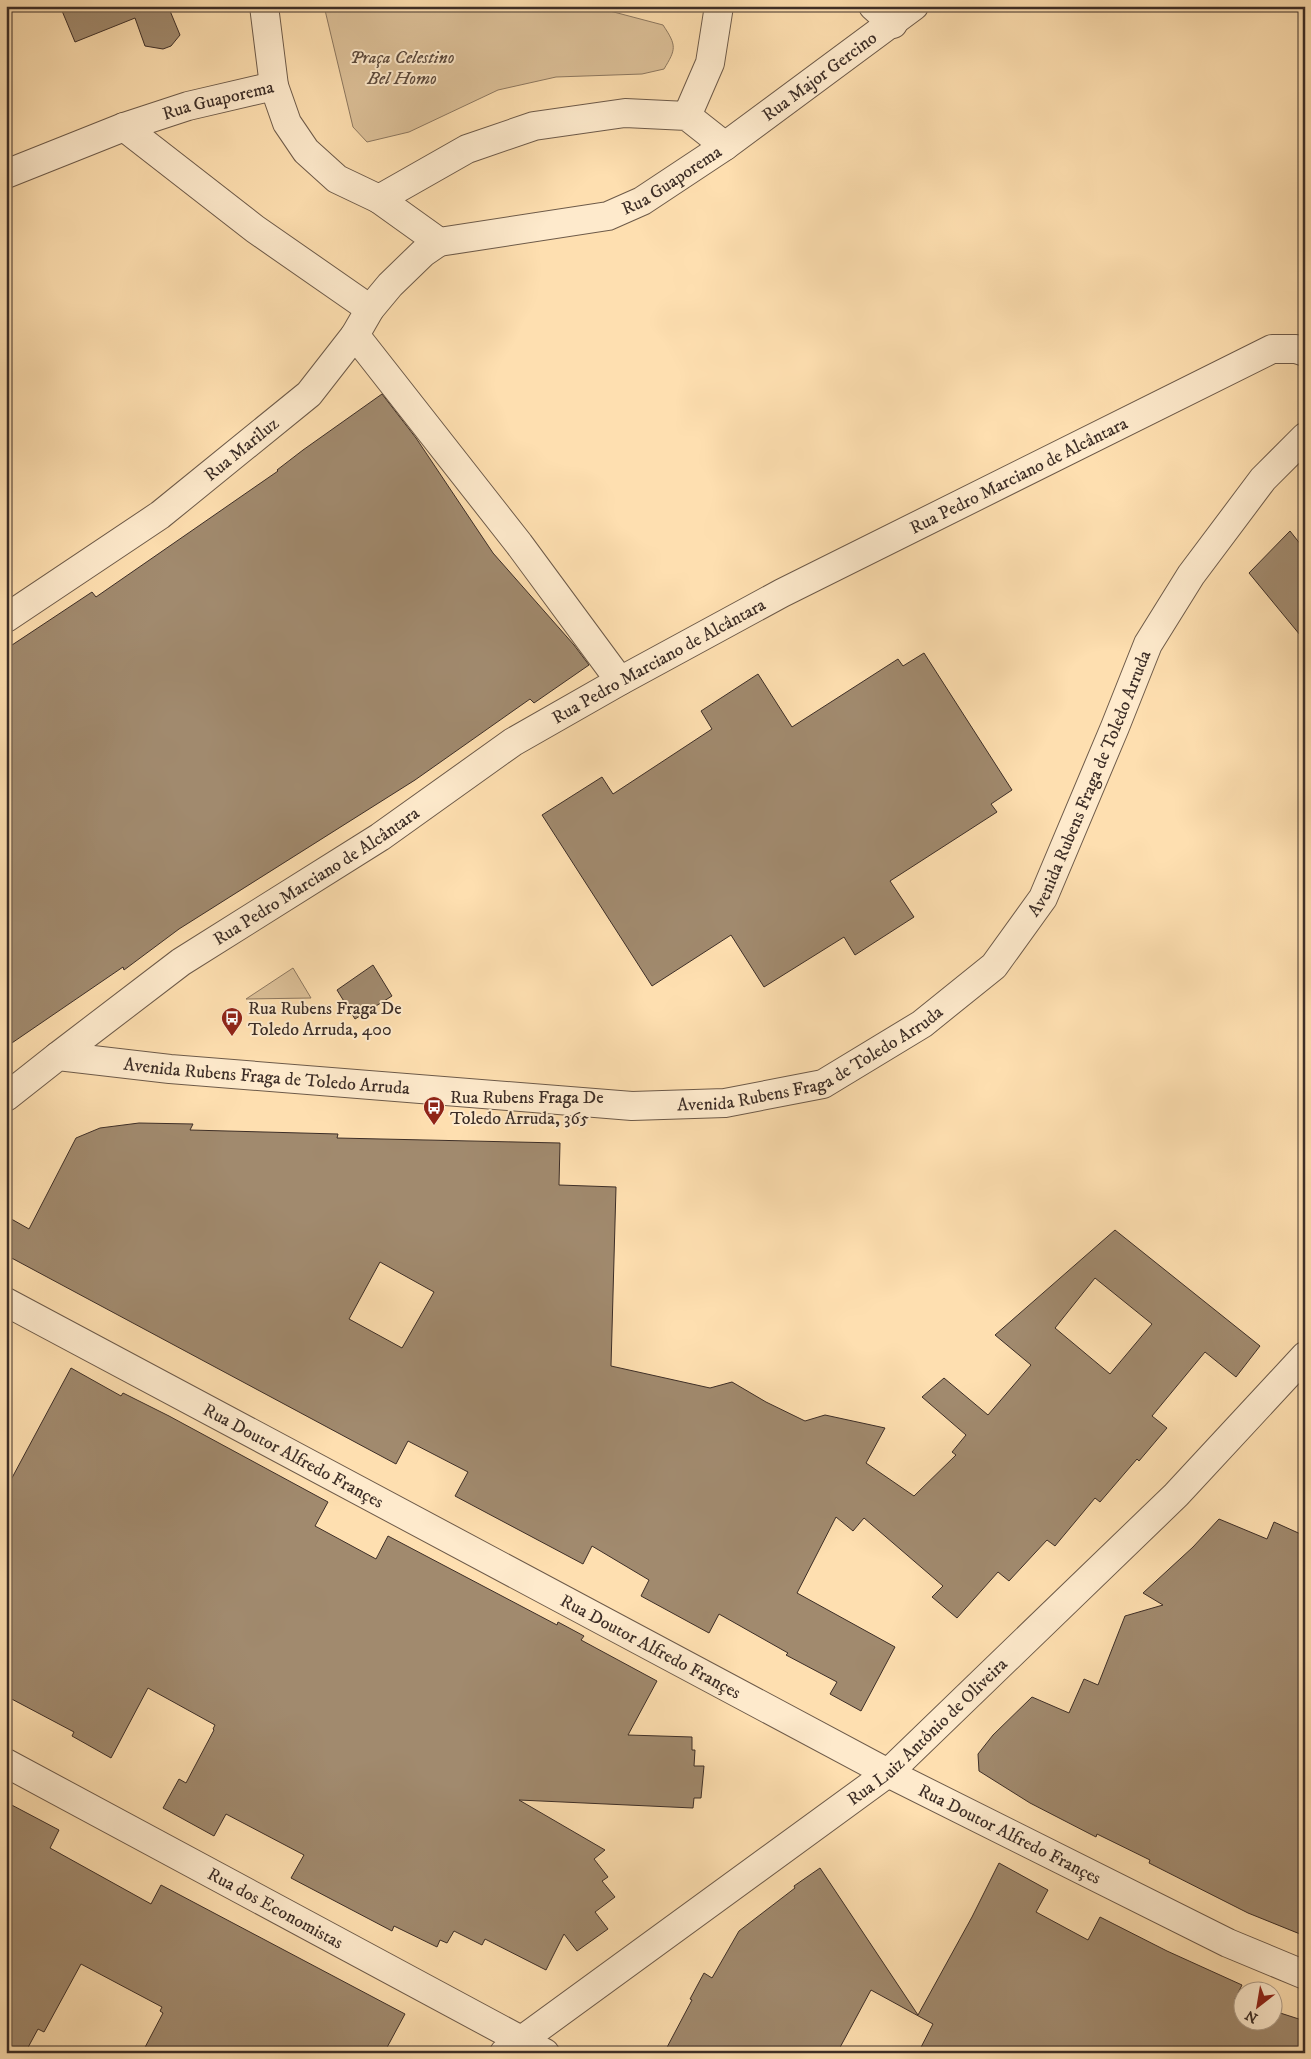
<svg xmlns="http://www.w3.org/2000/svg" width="1311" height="2059" font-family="'IM FELL DW Pica',serif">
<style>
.green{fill:#ddc199;stroke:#8d7860}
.building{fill:#a18a6e;stroke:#3d2e27;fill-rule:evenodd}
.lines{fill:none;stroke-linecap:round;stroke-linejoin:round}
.minor-casing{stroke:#6d5a49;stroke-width:30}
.minor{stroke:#feeacc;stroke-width:28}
.labels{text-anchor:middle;stroke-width:4;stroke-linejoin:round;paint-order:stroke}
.park-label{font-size:18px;font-style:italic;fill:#5d4b3e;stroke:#feeacc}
.street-label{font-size:18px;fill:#3d2e27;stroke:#feeacc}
.poi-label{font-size:18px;fill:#3d2e27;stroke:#feeacc;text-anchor:start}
</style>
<rect width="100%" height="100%" fill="#fedfb0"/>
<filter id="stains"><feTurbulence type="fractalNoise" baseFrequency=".004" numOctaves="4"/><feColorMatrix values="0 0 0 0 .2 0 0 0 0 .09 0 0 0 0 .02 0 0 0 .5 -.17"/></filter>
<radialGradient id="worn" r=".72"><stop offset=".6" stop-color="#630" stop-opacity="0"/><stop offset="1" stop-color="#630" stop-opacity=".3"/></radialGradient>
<!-- green -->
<g class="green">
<path d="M324 6H591L663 25C677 46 676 49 664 69L642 74 556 77 498 90 409 132 367 142 353 127Z"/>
<polygon points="293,968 311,998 246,999"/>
</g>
<!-- building -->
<g class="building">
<polygon points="60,6 168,6 180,35 171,46 163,49 145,46 135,18 75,42"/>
<polygon points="382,394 416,438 493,553 574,645 589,665 534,703 530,699 415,780 179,929 124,970 123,967 6,1047 6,649 92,592 96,597 278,471 277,470 303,450"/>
<polygon points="1290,531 1305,550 1305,641 1249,573"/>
<polygon points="924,653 1012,790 991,804 997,812 890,881 914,917 855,955 844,937 764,987 731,935 652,986 542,815 602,777 613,794 712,729 701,711 758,674 792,727 898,659 903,666"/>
<polygon points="373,965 392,996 355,1019 337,990"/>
<path d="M139 1123 193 1124 190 1130 338 1134 337 1138 560 1143 559 1185 616 1187 611 1366 710 1388 732 1382 766 1402 805 1421 825 1415 885 1428 866 1463 914 1496 956 1455 952 1452 966 1435 922 1397 944 1378 988 1415 1031 1365 995 1335 1115 1230 1260 1346 1236 1377 1205 1352 1152 1416 1167 1428 1139 1461 1137 1459 1100 1502 1095 1498 1055 1546 1047 1540 1009 1581 998 1572 957 1618 932 1597 943 1586 864 1518 853 1531 836 1517 797 1593 895 1647 861 1711 830 1694 837 1682 786 1655 788 1653 719 1614 709 1633 641 1596 649 1580 592 1546 583 1564 455 1496 468 1472 408 1441 396 1464 6 1255V1216L29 1229 76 1138 100 1128ZM380 1262 434 1292 402 1348 349 1319ZM1095 1278 1152 1324 1110 1374 1055 1328Z"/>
<polygon points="71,1368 121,1396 123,1393 169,1416 328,1502 315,1526 376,1559 388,1536 557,1625 558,1622 584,1636 581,1640 657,1681 628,1735 692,1737 692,1750 695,1750 694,1766 704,1766 701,1798 694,1798 693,1808 519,1800 605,1850 594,1859 608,1877 602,1881 615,1897 595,1912 608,1929 577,1951 564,1934 546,1970 485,1939 482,1945 454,1931 447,1943 440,1940 437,1947 394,1926 392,1931 291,1878 304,1855 226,1814 214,1836 163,1808 179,1779 186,1783 214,1730 213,1729 215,1725 148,1688 111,1758 72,1736 74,1732 6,1696 6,1489"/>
<polygon points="1219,1519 1267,1539 1274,1522 1305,1536 1305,1936 1248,1913 1149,1863 1150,1860 1097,1834 1096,1837 1030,1803 979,1771 978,1754 993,1735 1032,1697 1069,1713 1084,1679 1098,1685 1125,1616 1163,1605 1143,1593 1193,1547"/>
<polygon points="6,1802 59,1830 50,1848 151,1904 161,1885 405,2014 384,2053 142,2053 163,2013 160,2011 162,2007 81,1964 44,2032 38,2029 25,2053 6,2053"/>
<polygon points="999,1863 1048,1890 1036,1912 1088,1940 1100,1917 1167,1951 1242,1985 1235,1999 1244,2002 1244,2022 1274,2022 1274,2011 1305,2021 1305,2053 918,2053 933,2024 871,1990 837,2053 664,2053 692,2000 690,1999 704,1973 712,1978 739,1931 795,1888 794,1886 820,1868 918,2015 972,1917"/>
</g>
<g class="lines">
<!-- minor casing -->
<g class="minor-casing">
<g id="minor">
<polyline points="264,6 274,86 287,123 306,151 337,179 379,199 467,149 534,126 625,113 687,116 725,146"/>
<polyline points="873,6 893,24"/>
<polyline points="687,116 710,63 719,6"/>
<polyline points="124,127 255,229 370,309"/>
<path id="s1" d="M6 174 124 127 188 106 274 86"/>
<path id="s2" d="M379 199 439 242 608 216 642 201 725 146 914 6"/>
<polyline points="355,335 519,544 620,681"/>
<path id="s3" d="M6 618 160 515 309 394 355 335 370 309 390 285 423 253 439 242"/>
<path id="s4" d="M58 1056 181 962 380 837 513 742 620 681 782 593 1272 349H1296L1305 352"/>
<path id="s5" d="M6 1097 58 1056 170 1069 632 1106 725 1103 823 1084 922 1024 994 966 1043 898 1115 727 1148 644 1191 575 1263 479 1305 437"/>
<path id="s6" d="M6 1302 888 1773 1228 1943 1305 1975"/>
<path id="s7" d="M6 1763 545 2053"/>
<path id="s8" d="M504 2053 888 1773 1176 1495 1305 1356"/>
</g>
</g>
<!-- minor -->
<use href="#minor" class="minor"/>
</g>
<!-- icons -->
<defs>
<g id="bus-pin" transform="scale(1.125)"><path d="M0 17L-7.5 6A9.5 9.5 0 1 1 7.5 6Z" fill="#8f2418" stroke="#feeacc"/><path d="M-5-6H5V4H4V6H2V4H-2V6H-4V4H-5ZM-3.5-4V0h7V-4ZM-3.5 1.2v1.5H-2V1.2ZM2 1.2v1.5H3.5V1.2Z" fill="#fff"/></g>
</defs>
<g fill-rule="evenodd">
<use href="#bus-pin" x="232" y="1018"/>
<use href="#bus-pin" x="434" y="1107"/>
</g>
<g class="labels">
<!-- park labels -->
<g class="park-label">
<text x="402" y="63">Praça Celestino<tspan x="402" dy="21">Bel Homo</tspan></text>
</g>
<!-- street labels -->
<g class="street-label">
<text dy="6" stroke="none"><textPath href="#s2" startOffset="499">Rua Major Gercino</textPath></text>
<text dy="6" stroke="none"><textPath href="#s1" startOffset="225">Rua Guaporema</textPath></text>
<text dy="6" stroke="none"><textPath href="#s2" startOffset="318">Rua Guaporema</textPath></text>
<text dy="6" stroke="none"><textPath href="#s3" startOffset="290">Rua Mariluz</textPath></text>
<text dy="6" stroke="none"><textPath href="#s4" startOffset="1125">Rua Pedro Marciano de Alcântara</textPath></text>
<text dy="6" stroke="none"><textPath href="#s4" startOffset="720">Rua Pedro Marciano de Alcântara</textPath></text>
<text dy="6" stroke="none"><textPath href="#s5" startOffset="1251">Avenida Rubens Fraga de Toledo Arruda</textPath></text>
<text dy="6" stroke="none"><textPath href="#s4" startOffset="315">Rua Pedro Marciano de Alcântara</textPath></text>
<text dy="6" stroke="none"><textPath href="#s5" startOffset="831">Avenida Rubens Fraga de Toledo Arruda</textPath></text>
<text dy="6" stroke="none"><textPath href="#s5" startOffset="276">Avenida Rubens Fraga de Toledo Arruda</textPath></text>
<text dy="6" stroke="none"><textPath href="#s6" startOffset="326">Rua Doutor Alfredo Françes</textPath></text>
<text dy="6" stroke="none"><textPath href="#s6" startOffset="731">Rua Doutor Alfredo Françes</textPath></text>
<text dy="6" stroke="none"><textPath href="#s8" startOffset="532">Rua Luiz Antônio de Oliveira</textPath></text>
<text dy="6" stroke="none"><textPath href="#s6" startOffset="1136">Rua Doutor Alfredo Françes</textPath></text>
<text dy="6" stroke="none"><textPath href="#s7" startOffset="306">Rua dos Economistas</textPath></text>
</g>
<!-- poi labels -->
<g class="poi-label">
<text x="248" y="1014">Rua Rubens Fraga De<tspan x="248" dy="21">Toledo Arruda, 400</tspan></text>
<text x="450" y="1103">Rua Rubens Fraga De<tspan x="450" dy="21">Toledo Arruda, 365</tspan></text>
</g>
</g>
<!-- margin -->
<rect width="1311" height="2059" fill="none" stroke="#fedfb0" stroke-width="25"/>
<rect x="8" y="8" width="1296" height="2044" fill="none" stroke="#3d2e27" stroke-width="2.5"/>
<rect x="12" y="12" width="1286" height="2034" fill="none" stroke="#3d2e27"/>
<!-- north arrow -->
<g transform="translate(1258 2006) rotate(211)"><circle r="24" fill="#feeacc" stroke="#b19f8a"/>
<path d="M0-4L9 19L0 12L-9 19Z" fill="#8f2418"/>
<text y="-8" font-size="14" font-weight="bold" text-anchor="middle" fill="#3d2e27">N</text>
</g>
<rect width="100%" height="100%" filter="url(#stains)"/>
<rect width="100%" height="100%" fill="url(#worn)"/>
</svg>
